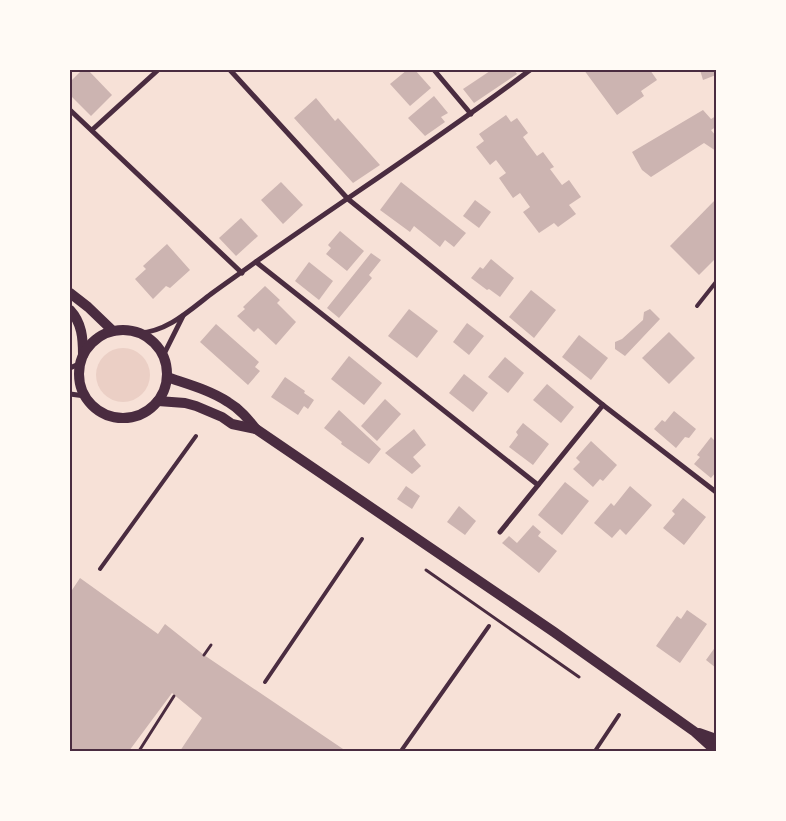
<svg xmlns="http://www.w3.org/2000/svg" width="786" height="821" font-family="'Noto Sans',sans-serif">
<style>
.green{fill:#ebcfc5}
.building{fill:#ccb4b1}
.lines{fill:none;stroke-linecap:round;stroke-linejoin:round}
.path{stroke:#4a2c40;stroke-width:3}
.service{stroke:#4a2c40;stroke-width:4}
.minor{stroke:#4a2c40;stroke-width:5}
.secondary{stroke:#4a2c40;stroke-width:10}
.neatline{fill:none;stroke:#4a2c40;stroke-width:2}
</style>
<rect width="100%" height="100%" fill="#f7e1d7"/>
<!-- green -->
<circle class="green" cx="123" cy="375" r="27"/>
<!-- building -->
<g class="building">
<polygon points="82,70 88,70 112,95 91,116 70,95 70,82"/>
<polygon points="407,70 415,70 431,88 410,106 390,84"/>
<polygon points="490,70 514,70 517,74 474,103 463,89 490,71"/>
<polygon points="584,70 650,70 657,80 641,91 644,96 617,115"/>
<polygon points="700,70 714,70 716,75 703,80"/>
<polygon points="434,96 448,113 441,117 445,122 425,136 408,118"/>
<polygon points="316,98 335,121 338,118 380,165 353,183 294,118"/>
<polygon points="703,110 711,119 716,116 716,127 711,130 716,136 716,151 704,143 651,177 642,170 632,152"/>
<polygon points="506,115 511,122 517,118 528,133 523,137 537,156 543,152 554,167 550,169 562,185 569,180 581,197 569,205 576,214 558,227 554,223 539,233 523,212 530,207 520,193 513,198 499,178 506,173 496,160 490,165 476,147 484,141 479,134"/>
<polygon points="281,182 303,205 283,224 261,200"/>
<polygon points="401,182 466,233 454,247 445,240 440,247 414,226 410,232 380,210"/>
<polygon points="716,199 716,258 699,275 670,246"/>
<polygon points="475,200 491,212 479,228 463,216"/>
<polygon points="241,218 258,236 236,256 219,238"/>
<polygon points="340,231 364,251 347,271 326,254 331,248 328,245"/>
<polygon points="167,244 190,270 170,288 166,286 153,299 135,279 146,269 143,266"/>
<polygon points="371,253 381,260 369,275 372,278 339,318 327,308"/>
<polygon points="491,259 514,278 500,297 489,289 487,290 471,278 480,267 483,269"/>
<polygon points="309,262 333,281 319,300 295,281"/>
<polygon points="265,286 280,300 277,303 296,322 276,345 258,328 254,332 237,316 245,309 243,307"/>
<polygon points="531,290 556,310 534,338 509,317"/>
<polygon points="409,309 438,331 417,358 388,336"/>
<polygon points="650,309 660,319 625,356 615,349 615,342 622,339 643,320 644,312"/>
<polygon points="467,323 484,336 469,355 453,342"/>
<polygon points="216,324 259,362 255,367 260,371 248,385 200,342"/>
<polygon points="669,332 695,358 669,384 642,358"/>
<polygon points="579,335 608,358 591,380 562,357"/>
<polygon points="349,356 382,383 364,405 331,379"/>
<polygon points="505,357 524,373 508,393 488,377"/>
<polygon points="464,374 488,393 473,412 449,393"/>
<polygon points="285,377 305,391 304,393 314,400 308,409 304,406 298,415 271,397"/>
<polygon points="547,384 574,407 561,423 533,400"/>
<polygon points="385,399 401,414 377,441 361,426"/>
<polygon points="339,410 381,449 369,464 341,444 342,442 324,428"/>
<polygon points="674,411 696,429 689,438 685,437 676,448 654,429 662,420 665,422"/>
<polygon points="523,423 549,444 533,465 509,447 518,435 516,432"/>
<polygon points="414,429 426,445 413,457 421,466 412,474 385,453"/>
<polygon points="711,437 716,442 716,472 711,478 694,464 700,457 697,455"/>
<polygon points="591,441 617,465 603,481 600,479 593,487 573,469 580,462 576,458"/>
<polygon points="565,482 589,501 562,535 538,515"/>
<polygon points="406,486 420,496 412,509 397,499"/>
<polygon points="630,486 652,505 626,535 620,529 612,538 594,523 611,503 614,506"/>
<polygon points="683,498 706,517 684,545 663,528 675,514 672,511"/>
<polygon points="459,506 476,521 465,535 447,522"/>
<polygon points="533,525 541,532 538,536 557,551 539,573 502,543 509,536 517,543"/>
<polygon points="80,578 158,634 165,624 204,655 346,751 180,751 202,718 172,693 129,751 71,751 70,750 70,593"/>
<polygon points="687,610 707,624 680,663 656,646 677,616 681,619"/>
<polygon points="716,646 716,668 706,660"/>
</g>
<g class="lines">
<!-- path -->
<g class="path">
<polyline points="426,570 579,677"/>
<polyline points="204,655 211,645"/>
<polyline points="139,751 174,696"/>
</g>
<!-- service -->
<g class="service">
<polyline points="697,306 716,282"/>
<polyline points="100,569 196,436"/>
<polyline points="265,682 362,539"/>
<polyline points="401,751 489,626"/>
<polyline points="595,751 619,715"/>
</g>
<!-- minor -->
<g class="minor">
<polyline points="230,70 348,199 603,405 716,492"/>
<polyline points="434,70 471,114"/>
<polyline points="70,110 242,273"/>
<polyline points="92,130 158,70"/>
<polyline points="256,262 538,485"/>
<path d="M139 333C167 332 190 310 211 294 226 283 242 272 257 261 348 197 441 137 530 70"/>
<polyline points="163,356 183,316"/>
<polyline points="70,368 81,363"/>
<polyline points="70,394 85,396"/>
<polyline points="500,532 603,405"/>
</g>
<!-- secondary -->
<g class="secondary">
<polyline points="70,293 88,307 113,331"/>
<path d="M70 310C82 323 83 338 83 355"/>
<circle cx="123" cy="374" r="44"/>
<path d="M167 377C187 384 210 390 228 402 240 409 248 419 256 429L554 632 695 732 716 751"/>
<polyline points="158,401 185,403 196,406 222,417 232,424 256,429"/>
<polyline points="699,733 716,739"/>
</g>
</g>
<!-- border -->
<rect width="786" height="821" fill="none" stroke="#fffaf5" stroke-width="142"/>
<rect x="71" y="71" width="644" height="679" class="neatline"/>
</svg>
